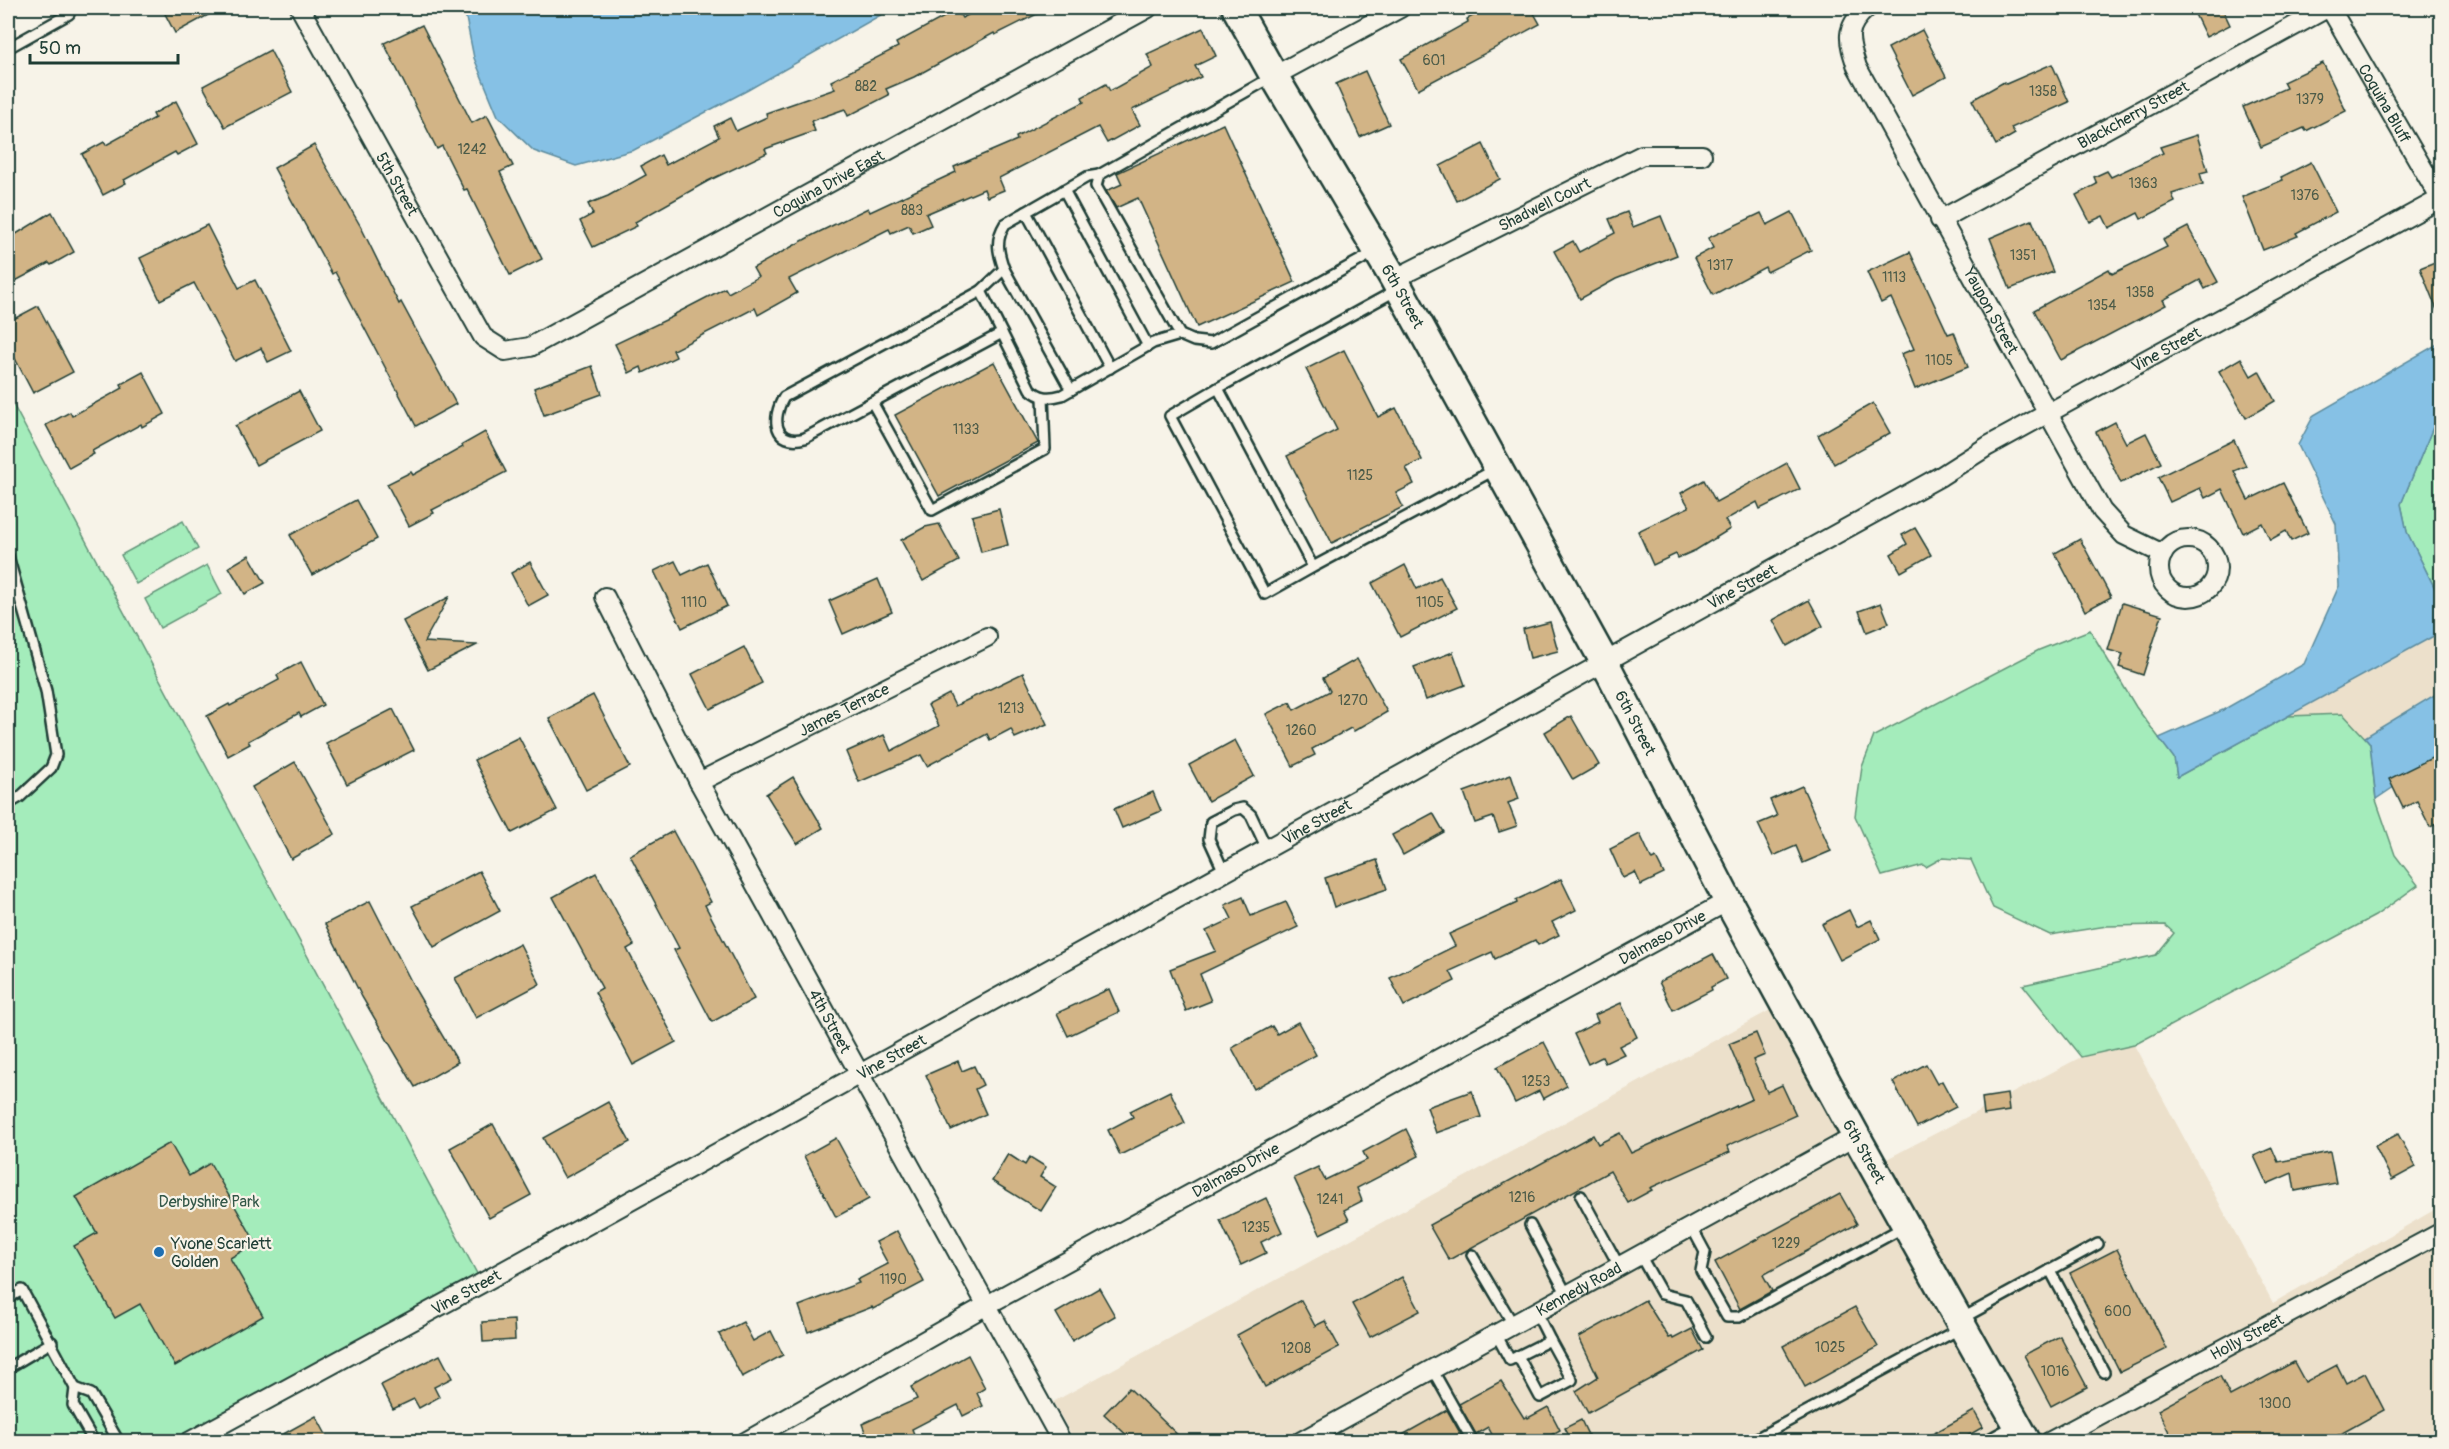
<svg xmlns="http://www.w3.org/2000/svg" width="2449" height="1449" font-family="Pangolin,sans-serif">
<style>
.built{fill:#ece0cb}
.green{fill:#a4ecbb;stroke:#629478;stroke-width:1.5}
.water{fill:#86c1e5;stroke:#5d8c9e;stroke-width:1.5}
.building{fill:#d2b486;stroke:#1f3d34;stroke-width:1.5}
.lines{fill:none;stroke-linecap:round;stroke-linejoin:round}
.lane-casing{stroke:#1f3d34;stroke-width:14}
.street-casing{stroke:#1f3d34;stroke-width:22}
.secondary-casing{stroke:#1f3d34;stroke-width:32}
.lane{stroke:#f7f3e8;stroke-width:9}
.street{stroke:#f7f3e8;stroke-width:18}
.secondary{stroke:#f7f3e8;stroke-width:27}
.poi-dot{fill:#1f6fb2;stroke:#f7f3e8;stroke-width:2}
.labels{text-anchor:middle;stroke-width:4.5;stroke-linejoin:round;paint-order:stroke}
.number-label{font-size:14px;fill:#4c5b48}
.street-label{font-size:16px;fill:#1f3d34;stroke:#f7f3e8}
.park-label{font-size:16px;fill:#335748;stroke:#f7f3e8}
.poi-label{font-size:16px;fill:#1f3d34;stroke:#f7f3e8;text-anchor:start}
</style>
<rect width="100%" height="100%" fill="#f7f3e8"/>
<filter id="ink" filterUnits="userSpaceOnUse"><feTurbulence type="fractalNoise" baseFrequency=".0167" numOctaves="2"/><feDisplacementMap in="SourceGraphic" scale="12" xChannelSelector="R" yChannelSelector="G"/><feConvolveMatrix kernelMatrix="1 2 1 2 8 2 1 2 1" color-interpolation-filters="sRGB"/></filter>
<g filter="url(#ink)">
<!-- built -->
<g class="built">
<polygon points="2441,630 2441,691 2365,737 2343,714 2288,716 2441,632"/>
<polygon points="1774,1008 1841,1132 1279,1441 1075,1441 1053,1402"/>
<polygon points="2134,1045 2273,1303 2441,1206 2441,1220 2037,1437 1883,1161 2081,1057"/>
<polygon points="1851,1150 2014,1442 1322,1442"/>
<polygon points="2441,1244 2441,1441 2071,1441"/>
</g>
<!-- green -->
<g class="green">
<polygon points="8,395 482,1283 189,1441 8,1441"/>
<polygon points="2441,410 2441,601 2407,532 2401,504 2438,415"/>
<polygon points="183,521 198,549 136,584 121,555"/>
<polygon points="207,565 222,594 160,628 145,599"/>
<polygon points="2090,630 2136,707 2174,758 2177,777 2288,716 2343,714 2370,743 2376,800 2395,855 2418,885 2375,916 2134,1045 2081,1057 2023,985 2156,955 2174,933 2165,925 2107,926 2050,935 1993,908 1971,860 1942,858 1926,867 1923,865 1882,876 1855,816 1862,767 1874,736 2039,650"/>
</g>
<!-- water -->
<g class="water">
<polygon points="464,8 893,8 748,90 634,150 576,166 534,151 498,116 474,58"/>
<polygon points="2441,342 2441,410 2438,415 2401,504 2407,532 2441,601 2441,632 2177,777 2174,758 2159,738 2223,710 2304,664 2339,586 2336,524 2298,445 2314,415"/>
<polygon points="2441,691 2441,755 2376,799 2370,743 2365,737"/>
</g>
<!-- building -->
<g class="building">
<polygon points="162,8 221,8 175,33"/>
<polygon points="982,8 1049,8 995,35 994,33 914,77 886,89 889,95 848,116 845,109 811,121 815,131 765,149 767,153 708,181 635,222 637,226 593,247 580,221 593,214 588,204 608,196 646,175 641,166 661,155 666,165 719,137 714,126 730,118 736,131 767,117 766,113 835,89 831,81 898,47 896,43 957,10 962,18"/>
<polygon points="1488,8 1531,8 1540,24 1418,89 1401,59 1468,22 1467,19"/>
<polygon points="2192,8 2222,8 2230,25 2206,37"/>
<polygon points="422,25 472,123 487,115 513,166 500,172 542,259 510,275 467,189 464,190 442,146 437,149 384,43"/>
<polygon points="1203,28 1216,56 1195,66 1201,77 1132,110 1140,125 1107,143 1098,127 999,178 1004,190 987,197 984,189 926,214 931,225 913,233 909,225 891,233 889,229 789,279 797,293 758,315 755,308 673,350 676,357 643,373 641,367 629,373 615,344 674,316 673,315 725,288 728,293 758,277 753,268 813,235 868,208 870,212 956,172 954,167 1017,140 1016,137 1084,102 1082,97 1106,84 1110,91 1153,67 1147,54"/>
<polygon points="1922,30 1946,77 1912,95 1888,48"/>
<polygon points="270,50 292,92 225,127 203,86"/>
<polygon points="2323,63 2346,111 2306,131 2304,128 2261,147 2243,107 2286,88 2283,82"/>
<polygon points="2052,64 2069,102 2011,128 2015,134 1996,145 1972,100 2004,82 2006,84"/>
<polygon points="1365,71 1389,124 1360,137 1336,84"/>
<polygon points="176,101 198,144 177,155 175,152 124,180 126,183 103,195 82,154 104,142 106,145 155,118 153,114"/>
<polygon points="1223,124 1295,282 1197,327 1138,198 1116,208 1106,191 1122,184 1117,173"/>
<polygon points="2197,135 2208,171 2200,173 2203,184 2172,194 2175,202 2141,219 2138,213 2109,228 2103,216 2090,222 2076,195 2097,184 2094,177 2107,171 2111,177 2163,153 2160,147"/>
<polygon points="1483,144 1500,179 1457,201 1440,166"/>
<polygon points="314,145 361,227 399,304 401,302 456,404 416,426 335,272 332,274 274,168"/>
<polygon points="2311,162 2336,212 2296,233 2298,236 2263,250 2242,197 2283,180 2281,177"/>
<polygon points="52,212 74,252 51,265 49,263 8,285 8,239"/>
<polygon points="1627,212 1633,227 1661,216 1677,255 1616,279 1580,299 1554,251 1573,241 1579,252 1615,233 1609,219"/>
<polygon points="1792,212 1811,250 1767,272 1765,267 1713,295 1694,258 1713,248 1708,238 1761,213 1767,225"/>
<polygon points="2032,220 2053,272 2010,289 1990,238"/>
<polygon points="207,225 239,288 255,280 291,351 268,362 261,348 235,361 194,283 160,300 140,258"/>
<polygon points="2188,227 2218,282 2205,289 2200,280 2163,300 2166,305 2061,360 2034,310 2109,269 2112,274 2167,247 2163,240"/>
<polygon points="1910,252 1948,334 1954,332 1968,367 1915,389 1901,354 1914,349 1891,298 1881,303 1867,272"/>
<polygon points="2442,259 2442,320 2441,320 2420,268"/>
<polygon points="38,306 73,372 33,393 8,345 8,322"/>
<polygon points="1344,350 1378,417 1396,408 1422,460 1406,468 1414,484 1396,493 1403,507 1332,543 1287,456 1337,430 1306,369"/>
<polygon points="2241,358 2251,376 2259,371 2275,401 2246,418 2219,371"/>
<polygon points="994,362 1038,443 939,496 895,415"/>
<polygon points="592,366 602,394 544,415 534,388"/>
<polygon points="143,372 165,414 142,427 141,424 92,451 94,454 69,468 46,425 70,412 72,416 123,388 121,384"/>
<polygon points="299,391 320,431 256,465 235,426"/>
<polygon points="1873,403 1890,433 1834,464 1818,435"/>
<polygon points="2115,422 2126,443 2146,433 2161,463 2121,483 2096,432"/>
<polygon points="485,432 506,472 432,510 434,513 409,526 387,484 411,472 413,475 463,447 462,445"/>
<polygon points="2234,440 2246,466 2234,471 2248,500 2283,483 2308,533 2291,541 2286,531 2270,540 2262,523 2243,533 2222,489 2205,498 2200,488 2170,502 2158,477"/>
<polygon points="1787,463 1800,489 1760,509 1757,502 1725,520 1730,529 1696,550 1678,558 1676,554 1653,565 1638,531 1689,507 1681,493 1704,480 1716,502"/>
<polygon points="356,500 377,539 312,575 290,535"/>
<polygon points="999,509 1008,545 981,552 972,516"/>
<polygon points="939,524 959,561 923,581 901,540 925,527"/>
<polygon points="1915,528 1931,555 1901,572 1891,554 1907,544 1902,535"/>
<polygon points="2080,539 2111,597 2085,611 2055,553"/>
<polygon points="249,555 265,583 245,594 229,567"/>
<polygon points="675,561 682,575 707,563 727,606 682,628 654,571"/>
<polygon points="530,562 548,595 528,606 511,573"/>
<polygon points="1405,565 1417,589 1440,577 1457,608 1400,637 1372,583"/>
<polygon points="878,579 892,612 843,634 829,601"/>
<polygon points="449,597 424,642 477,645 428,670 403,621"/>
<polygon points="1809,600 1823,626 1787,646 1773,620"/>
<polygon points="1881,603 1889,623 1867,632 1859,611"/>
<polygon points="2122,603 2162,615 2143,675 2119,667 2123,654 2108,650"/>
<polygon points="1550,622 1558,651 1530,658 1523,629"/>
<polygon points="744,647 762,683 710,709 692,674"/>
<polygon points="1453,652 1465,685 1426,700 1414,667"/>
<polygon points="1357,659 1387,712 1354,731 1351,728 1312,749 1315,755 1293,766 1266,714 1290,702 1294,710 1330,691 1323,678"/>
<polygon points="301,662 323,705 301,717 299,713 248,741 250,744 228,756 207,716 229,704 230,706 279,680 277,675"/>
<polygon points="1023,673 1047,724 1015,738 1011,729 990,740 987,734 927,766 921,755 859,782 846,752 884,735 891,751 939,726 928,705 949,694 955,706"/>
<polygon points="593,695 630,767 586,790 549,718"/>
<polygon points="393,709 414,750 347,784 326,743"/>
<polygon points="1571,716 1599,765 1573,780 1545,732"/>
<polygon points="519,737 557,810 512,833 474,760"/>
<polygon points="1235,740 1254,776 1208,801 1189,765"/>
<polygon points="2442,753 2442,822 2430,827 2417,801 2403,808 2389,779"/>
<polygon points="295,762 335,834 291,859 252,787"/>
<polygon points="1511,775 1519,799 1508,803 1517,826 1499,832 1493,817 1475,823 1464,792"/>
<polygon points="793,777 823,828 797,844 766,794"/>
<polygon points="1802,786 1831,851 1803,863 1796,846 1773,856 1758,824 1777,816 1770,800"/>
<polygon points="1153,792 1161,811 1122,828 1114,809"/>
<polygon points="1433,813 1444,832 1403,855 1392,835"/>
<polygon points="673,831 711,902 705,905 754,999 712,1022 674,950 679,948 630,855"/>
<polygon points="1640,834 1652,860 1656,858 1664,874 1641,885 1635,872 1623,878 1610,849"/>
<polygon points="1377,860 1387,889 1334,907 1325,878"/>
<polygon points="479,871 500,911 434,947 412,906"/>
<polygon points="596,873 634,945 627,949 676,1042 633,1065 595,992 602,988 553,897"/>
<polygon points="1561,879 1576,910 1552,922 1559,935 1538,945 1535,940 1495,959 1492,952 1450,971 1455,981 1404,1006 1390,978 1455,946 1449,934 1517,903 1516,900"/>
<polygon points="1243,897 1251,916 1286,902 1298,927 1200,974 1211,1001 1186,1011 1170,969 1216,951 1206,931 1232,919 1225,905"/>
<polygon points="370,901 416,991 458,1062 415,1087 362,997 325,924"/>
<polygon points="1849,910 1857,927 1871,920 1880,939 1840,960 1822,924"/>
<polygon points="520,944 540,984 476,1018 455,978"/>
<polygon points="1713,954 1726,979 1711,987 1712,990 1673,1010 1659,982"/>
<polygon points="1109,989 1119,1012 1068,1036 1057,1013"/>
<polygon points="1621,1003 1637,1037 1619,1046 1624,1054 1605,1063 1602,1057 1588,1064 1574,1034 1598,1022 1595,1015"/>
<polygon points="1298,1022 1316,1055 1254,1089 1232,1048 1272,1026 1277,1034"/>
<polygon points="1756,1033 1765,1055 1753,1060 1767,1092 1782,1085 1796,1115 1727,1146 1730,1152 1650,1188 1652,1190 1628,1203 1610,1171 1449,1260 1429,1225 1593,1135 1598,1144 1620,1133 1631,1153 1752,1099 1729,1044"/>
<polygon points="1544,1042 1567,1086 1543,1099 1539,1091 1515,1103 1497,1067"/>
<polygon points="958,1061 962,1071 974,1066 983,1085 975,1089 986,1114 951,1130 926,1075"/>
<polygon points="1926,1064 1937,1084 1942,1081 1956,1107 1917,1127 1893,1082"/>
<polygon points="1170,1091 1185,1123 1120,1155 1108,1130 1133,1117 1130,1111"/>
<polygon points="1472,1091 1481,1117 1436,1133 1427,1107"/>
<polygon points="2007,1094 2009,1111 1984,1115 1982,1098"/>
<polygon points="608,1102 630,1142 565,1178 543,1138"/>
<polygon points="493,1124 531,1195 489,1218 450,1148"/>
<polygon points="1406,1129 1419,1156 1357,1188 1362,1201 1344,1210 1349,1220 1320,1234 1294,1178 1318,1167 1325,1180 1367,1160 1363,1152"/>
<polygon points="2398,1134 2416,1167 2392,1180 2375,1146"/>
<polygon points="836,1138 869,1199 836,1217 804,1156"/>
<polygon points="170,1143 189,1176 210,1163 256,1243 230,1258 263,1316 175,1366 140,1304 115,1318 74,1246 97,1233 76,1197"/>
<polygon points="2272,1148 2278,1162 2330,1152 2336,1183 2295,1191 2292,1173 2267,1184 2254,1156"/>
<polygon points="1008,1154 1025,1165 1030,1157 1046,1167 1040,1177 1056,1187 1041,1211 992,1181"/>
<polygon points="1840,1194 1857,1224 1763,1275 1772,1291 1740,1309 1715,1262"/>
<polygon points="1266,1198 1282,1232 1261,1242 1266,1253 1241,1265 1220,1220"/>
<polygon points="897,1231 924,1282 873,1309 872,1307 808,1332 799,1306 859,1283 857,1280 888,1264 876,1242"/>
<polygon points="2117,1249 2167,1349 2120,1372 2070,1273"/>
<polygon points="1402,1277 1420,1311 1370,1337 1352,1304"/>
<polygon points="1099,1288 1115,1316 1072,1341 1056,1313"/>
<polygon points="1301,1300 1315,1326 1325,1321 1339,1347 1265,1387 1237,1335"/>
<polygon points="1645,1300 1669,1338 1672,1337 1673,1339 1692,1329 1703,1350 1588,1413 1576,1391 1598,1377 1579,1337"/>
<polygon points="1855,1307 1878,1347 1805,1387 1783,1346"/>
<polygon points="514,1320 515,1340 483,1342 482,1322"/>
<polygon points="743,1322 753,1341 771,1331 783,1355 742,1377 719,1334"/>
<polygon points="2060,1336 2087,1387 2051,1406 2024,1355"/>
<polygon points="440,1355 452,1378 434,1387 439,1397 419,1408 414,1399 393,1409 381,1385"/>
<polygon points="968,1355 985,1388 977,1393 983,1406 963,1416 958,1405 912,1429 914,1434 896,1442 869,1442 862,1424 917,1399 911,1387"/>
<polygon points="2294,1362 2305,1382 2337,1365 2346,1383 2365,1373 2384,1410 2326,1442 2174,1442 2158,1410 2220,1376 2230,1396"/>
<polygon points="1501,1381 1524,1418 1527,1416 1528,1418 1548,1407 1560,1430 1539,1442 1496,1442 1488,1427 1476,1434 1459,1404"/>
<polygon points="1129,1388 1185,1442 1134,1442 1104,1414"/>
<polygon points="1447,1410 1464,1440 1390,1442"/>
<polygon points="1974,1411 1983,1427 1957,1442 1918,1442"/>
<polygon points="316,1416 330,1442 269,1442"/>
<polygon points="1581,1420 1589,1437 1579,1442 1572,1442 1565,1428"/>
</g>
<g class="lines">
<!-- lane casing -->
<g class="lane-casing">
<g id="lane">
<polyline points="8,48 69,14 66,8"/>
<polyline points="1272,77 1099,175 1096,186 1180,335 1194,341 1211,343 1375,252"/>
<path d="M1099 175 1087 177 1005 224C995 240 998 252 1004 269L981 291 1030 389C1040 398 1048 399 1062 395L1153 343 1180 335"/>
<polyline points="1064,190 1148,346"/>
<polyline points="1026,212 1110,368"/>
<polyline points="1004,269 1071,390"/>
<path d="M981 291 784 397C771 418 774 446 805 438L1002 333"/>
<polyline points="1218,388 1397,290"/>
<polyline points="872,402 932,510 1045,449 1043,397"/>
<polyline points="8,556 46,691 56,755 51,768 20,797 8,804"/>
<polyline points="1313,567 1265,594 1170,416 1218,388 1313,567 1496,469"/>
<polyline points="1224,872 1209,839 1211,822 1234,810 1243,808 1251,815 1267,849"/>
<polyline points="1581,1196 1619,1266"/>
<polyline points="1530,1225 1567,1295"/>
<polyline points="1691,1226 1705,1252 1701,1271 1727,1317 1739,1317 1904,1227"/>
<polyline points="1472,1255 1513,1324"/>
<polyline points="1640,1255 1662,1294 1686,1300 1706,1337"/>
<polyline points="2050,1270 2104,1372"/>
<polyline points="8,1298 22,1290 75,1388"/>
<polyline points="1961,1319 2098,1244"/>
<polyline points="1496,1334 1510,1360 1550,1340 1536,1312"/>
<polyline points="1518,1356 1540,1397 1572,1380 1550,1340"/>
<polyline points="8,1368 52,1342"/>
<polyline points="1432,1369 1473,1442"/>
<polyline points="94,1442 73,1405 75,1388 91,1394 119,1442"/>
<polyline points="1750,1442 1961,1328"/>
<polyline points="1984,1442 2015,1425"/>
</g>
</g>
<!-- street casing -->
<g class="street-casing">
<g id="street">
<path id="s1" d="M300 8 483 337 505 351 530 347 1148 8"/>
<path id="s2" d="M1867 8C1844 28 1848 40 1857 67L2102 511 2124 535 2163 554"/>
<path id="s3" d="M2330 8 2440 198"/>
<polyline points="1274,76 1400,8"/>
<path id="s4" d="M1940 220 2327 8"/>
<path id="s5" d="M1394 279 1642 155H1702"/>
<circle cx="2188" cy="568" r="29"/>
<path id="s6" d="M605 597 699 782 1062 1442"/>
<path id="s7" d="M699 782 987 637"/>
<path id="s8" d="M189 1442 482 1283 1941 476 1988 446 2442 198"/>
<path id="s9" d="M745 1442 987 1305 1728 901"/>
<path id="s10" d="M1300 1442 1856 1136"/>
<path id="s11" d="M2049 1442 2442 1232"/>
</g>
</g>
<!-- secondary casing -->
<g class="secondary-casing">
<g id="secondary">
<path id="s12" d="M1236 8 1274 76 1394 279 1605 663 1728 901 1856 1136 2027 1442"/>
</g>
</g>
<!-- lane -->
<use href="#lane" class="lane"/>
<!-- street -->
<use href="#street" class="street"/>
<!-- secondary -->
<use href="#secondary" class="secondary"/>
</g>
</g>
<!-- markers -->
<circle class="poi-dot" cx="159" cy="1252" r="6"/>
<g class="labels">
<!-- number labels -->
<g class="number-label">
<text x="1434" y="65">601</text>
<text x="866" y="91">882</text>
<text x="2043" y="96">1358</text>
<text x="2310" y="104">1379</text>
<text x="472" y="154">1242</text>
<text x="2143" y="188">1363</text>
<text x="2305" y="200">1376</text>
<text x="912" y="215">883</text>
<text x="2023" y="260">1351</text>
<text x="1720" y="270">1317</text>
<text x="1894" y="282">1113</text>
<text x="2140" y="297">1358</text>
<text x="2102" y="310">1354</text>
<text x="1939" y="365">1105</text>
<text x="966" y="434">1133</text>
<text x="1360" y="480">1125</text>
<text x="694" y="607">1110</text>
<text x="1430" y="607">1105</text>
<text x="1353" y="705">1270</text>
<text x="1011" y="713">1213</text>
<text x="1301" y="735">1260</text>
<text x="1536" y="1086">1253</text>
<text x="1522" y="1202">1216</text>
<text x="1330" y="1204">1241</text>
<text x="1256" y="1232">1235</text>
<text x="1786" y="1248">1229</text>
<text x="893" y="1284">1190</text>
<text x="2118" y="1316">600</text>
<text x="1830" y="1352">1025</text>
<text x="1296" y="1353">1208</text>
<text x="2055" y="1376">1016</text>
<text x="2275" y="1408">1300</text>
</g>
<!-- street labels -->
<g class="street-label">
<text dy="6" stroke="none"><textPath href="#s3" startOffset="110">Coquina Bluff</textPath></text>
<text dy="6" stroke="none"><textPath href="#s4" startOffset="220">Blackcherry Street</textPath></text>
<text dy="6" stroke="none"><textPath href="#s1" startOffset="768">Coquina Drive East</textPath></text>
<text dy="6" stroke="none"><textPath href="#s1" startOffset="201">5th Street</textPath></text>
<text dy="6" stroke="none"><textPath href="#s5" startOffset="168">Shadwell Court</textPath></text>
<text dy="6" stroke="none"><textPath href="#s12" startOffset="333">6th Street</textPath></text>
<text dy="6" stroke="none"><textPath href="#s2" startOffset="344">Yaupon Street</textPath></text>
<text dy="6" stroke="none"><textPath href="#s8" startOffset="2259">Vine Street</textPath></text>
<text dy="6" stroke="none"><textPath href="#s8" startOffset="1773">Vine Street</textPath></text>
<text dy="6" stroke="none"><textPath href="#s7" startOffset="162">James Terrace</textPath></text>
<text dy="6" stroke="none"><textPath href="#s12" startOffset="819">6th Street</textPath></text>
<text dy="6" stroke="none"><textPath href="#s8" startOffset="1287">Vine Street</textPath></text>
<text dy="6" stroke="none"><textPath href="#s9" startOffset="1047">Dalmaso Drive</textPath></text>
<text dy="6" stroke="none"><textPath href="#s6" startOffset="480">4th Street</textPath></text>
<text dy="6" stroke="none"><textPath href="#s8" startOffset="801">Vine Street</textPath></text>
<text dy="6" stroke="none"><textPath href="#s12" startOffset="1305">6th Street</textPath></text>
<text dy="6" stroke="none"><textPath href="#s9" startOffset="561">Dalmaso Drive</textPath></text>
<text dy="6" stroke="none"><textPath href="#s10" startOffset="318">Kennedy Road</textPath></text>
<text dy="6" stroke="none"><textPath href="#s8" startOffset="315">Vine Street</textPath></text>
<text dy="6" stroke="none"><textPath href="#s11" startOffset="224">Holly Street</textPath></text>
</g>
<!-- park labels -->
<g class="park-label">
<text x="209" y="1207">Derbyshire Park</text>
</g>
<!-- poi labels -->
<g class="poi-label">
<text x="171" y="1249">Yvone Scarlett<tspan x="171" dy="18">Golden</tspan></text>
</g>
</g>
<!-- margin -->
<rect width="2449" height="1449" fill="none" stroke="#f7f3e8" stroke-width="30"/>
<rect x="15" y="15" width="2419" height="1419" fill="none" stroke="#1f3d34" stroke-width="2" filter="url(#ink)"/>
<!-- scale -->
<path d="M30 54v9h148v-9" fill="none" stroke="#1f3d34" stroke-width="3"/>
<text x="39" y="54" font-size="18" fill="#1f3d34" stroke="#f7f3e8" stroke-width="4.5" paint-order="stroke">50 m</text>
</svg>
